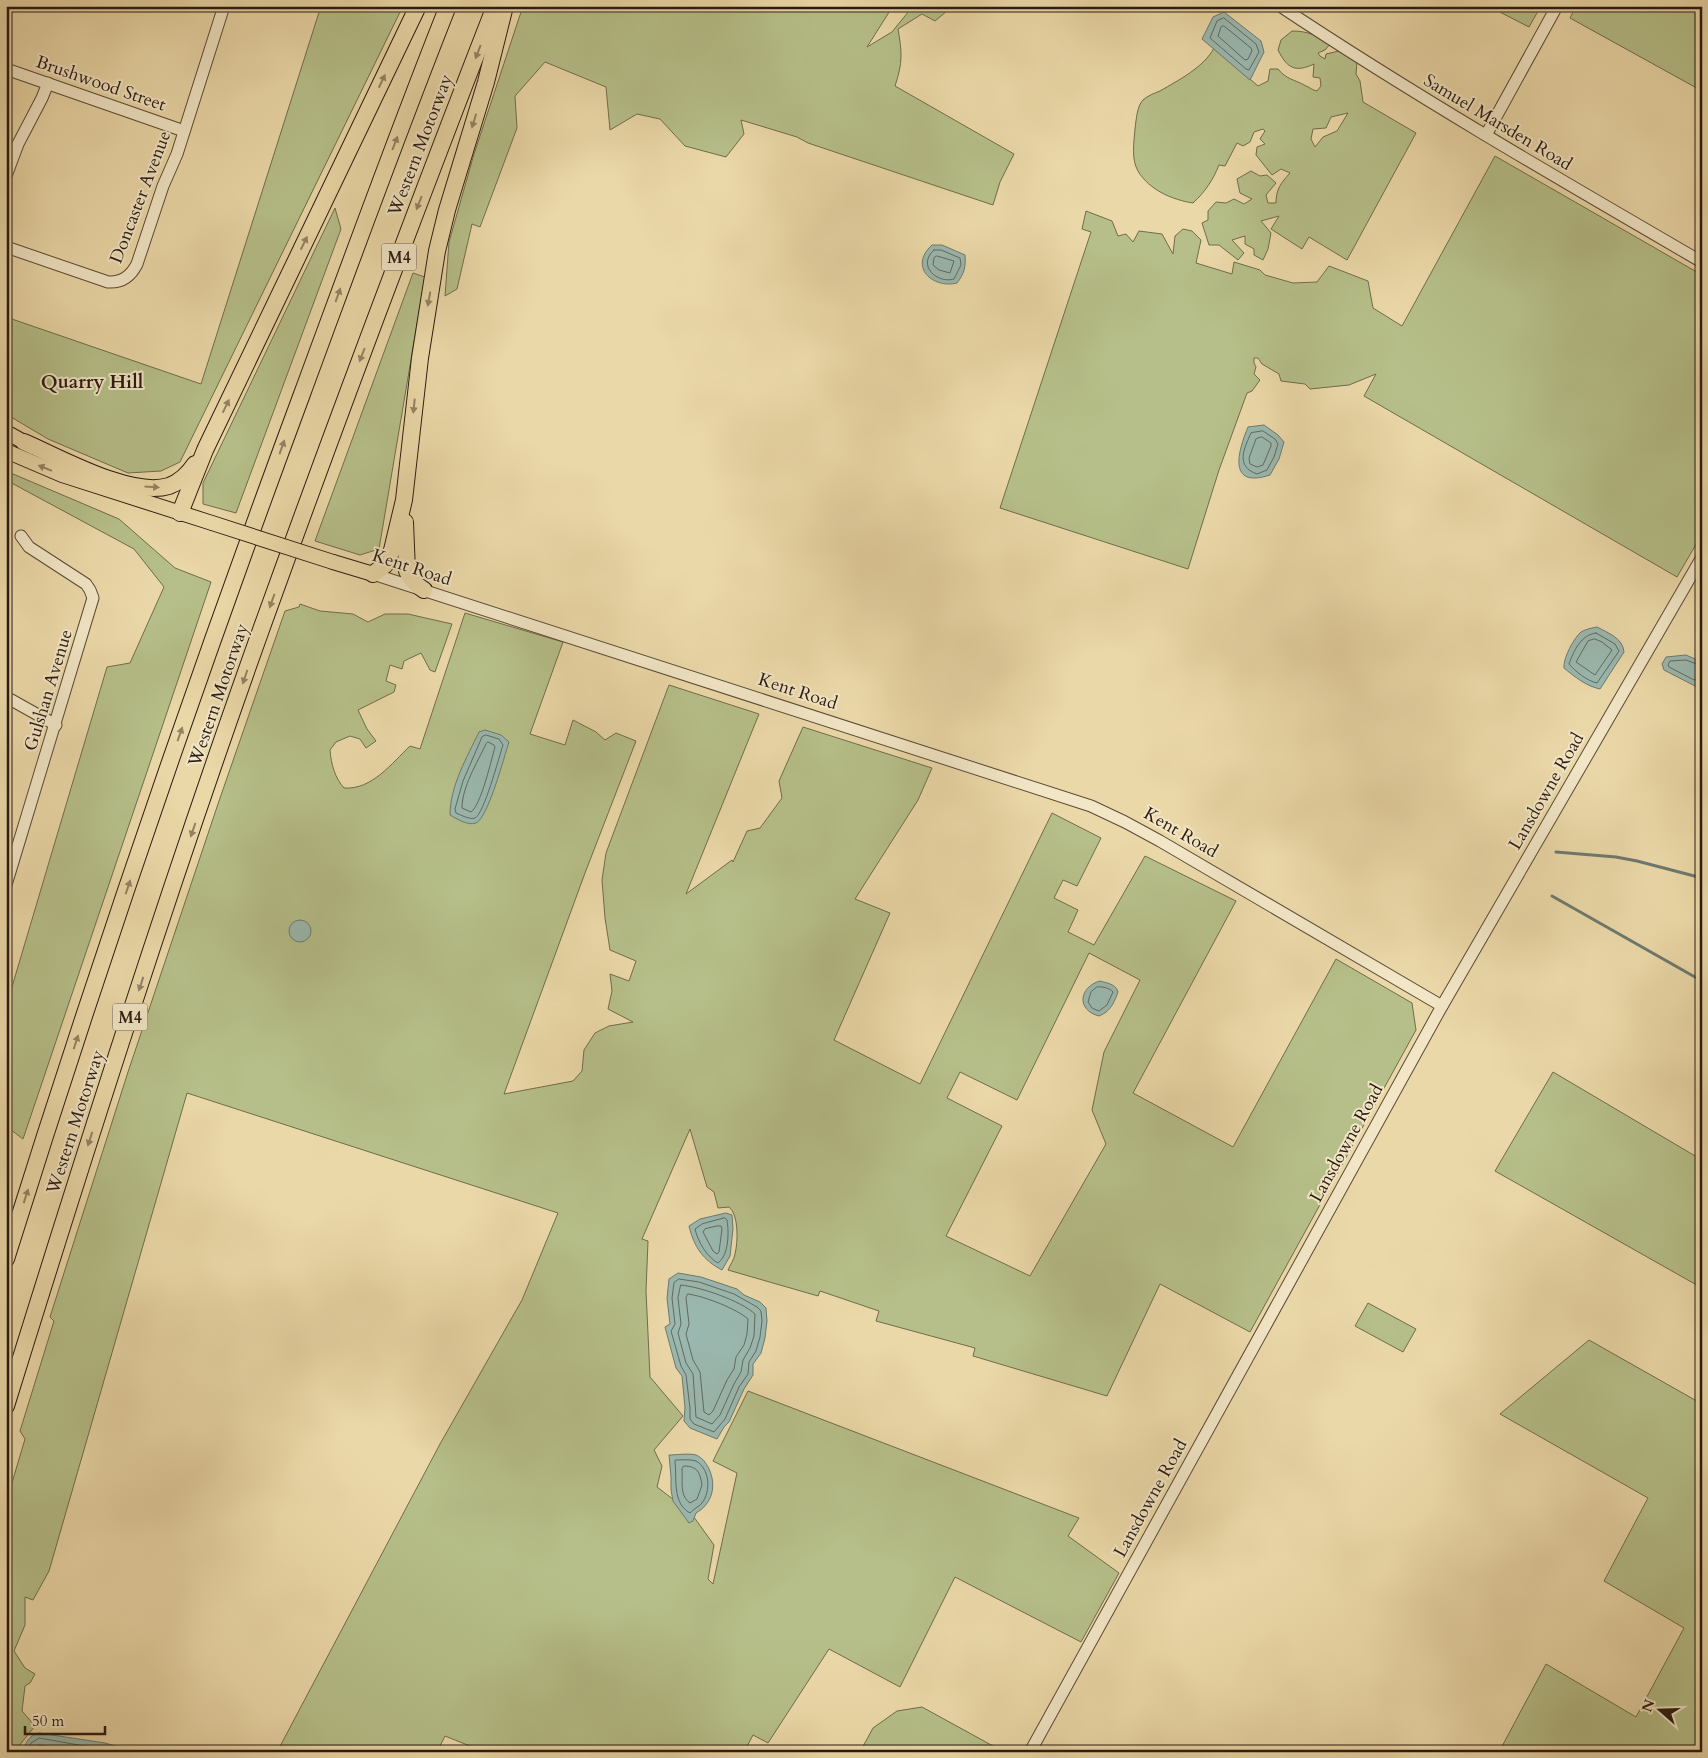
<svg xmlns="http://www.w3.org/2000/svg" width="1708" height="1758" font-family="Cardo,serif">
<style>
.green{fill:#b6bf89;stroke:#706c4c;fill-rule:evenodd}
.water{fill:#9ab8af;stroke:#6d796f}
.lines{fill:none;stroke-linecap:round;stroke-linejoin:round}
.shore{stroke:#626960;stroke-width:1}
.stream{stroke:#6d796f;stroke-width:3}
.minor-casing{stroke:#5a4a36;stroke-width:13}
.major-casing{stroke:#291a10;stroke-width:16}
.highway-casing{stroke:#291a10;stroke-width:18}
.minor{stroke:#f2e6c6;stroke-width:11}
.major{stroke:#ebd8a8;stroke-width:14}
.highway{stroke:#ebd8a8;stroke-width:16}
.major-bridge-casing{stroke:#291a10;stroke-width:16;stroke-linecap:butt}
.major-bridge{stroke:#ebd8a8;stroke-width:14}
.oneway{fill:#948264}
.labels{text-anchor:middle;stroke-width:4;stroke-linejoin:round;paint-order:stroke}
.shield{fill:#f2e6c6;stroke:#655747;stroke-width:1}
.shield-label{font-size:16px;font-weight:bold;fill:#291a10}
.street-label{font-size:18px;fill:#291a10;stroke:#f2e6c6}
.neighbourhood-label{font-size:19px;font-weight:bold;fill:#291a10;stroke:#f2e6c6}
</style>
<rect width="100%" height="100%" fill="#ebd8a8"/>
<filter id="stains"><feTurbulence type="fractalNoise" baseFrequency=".004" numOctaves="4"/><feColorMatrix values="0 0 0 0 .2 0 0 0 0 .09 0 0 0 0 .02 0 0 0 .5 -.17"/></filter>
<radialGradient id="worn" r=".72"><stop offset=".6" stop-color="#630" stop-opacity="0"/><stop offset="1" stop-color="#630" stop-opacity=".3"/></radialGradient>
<!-- green -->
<g class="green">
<polygon points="321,6 403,6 180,462 161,471 128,473 48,439 6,414 6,317 201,384"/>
<path d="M523 6H893L867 47 892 32 913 6H953L935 21 922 14 898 29C902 52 903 62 895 86L1014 154 1000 182 993 205 808 143 797 137 741 120 744 134 726 157 685 146 660 119 637 114 610 130 606 87 545 62 515 96 517 128 480 227 472 224 457 289 445 296 449 242 474 154Z"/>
<polygon points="1488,6 1541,6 1529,27"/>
<polygon points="1576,6 1702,6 1702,91 1570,18"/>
<path d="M1292 31C1307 31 1317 35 1330 44L1325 50 1318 53 1320 56 1325 59 1326 54 1339 51 1357 62 1356 74 1360 81 1363 102 1416 133 1347 260 1309 237 1302 249 1271 229 1279 216 1261 221 1271 233 1268 249 1263 260 1254 255V249L1245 244V236L1232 240 1244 253 1238 260 1219 245H1209L1202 223 1208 220V211L1216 202 1226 203 1234 199 1244 204 1252 199 1240 193 1237 179 1251 171 1260 176 1267 175 1276 183 1266 195 1268 203H1276C1276 189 1281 183 1290 173L1281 169 1272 175 1256 155 1257 147 1265 144 1260 139 1265 131 1263 129 1254 132 1250 142 1243 146 1237 143 1225 166 1219 165C1213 180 1205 192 1193 203 1173 200 1149 190 1138 171 1131 159 1134 142 1135 129 1136 121 1137 106 1143 100 1147 96 1155 93 1160 91 1179 80 1204 67 1214 48L1258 86 1268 81 1270 69H1278C1287 80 1294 79 1306 86 1311 88 1312 90 1317 91L1321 86 1320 78 1313 77 1314 64C1295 73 1287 68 1278 50L1281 40ZM1348 113 1337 131 1323 137 1315 147 1311 139 1313 129 1326 128 1331 117Z"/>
<polygon points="1495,156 1702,275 1702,534 1677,577 1364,396 1376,374 1349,385 1310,389 1305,384 1281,381 1279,374 1262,364 1258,358 1254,358 1254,363 1256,367 1254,374 1260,380 1252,391 1247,393 1219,470 1188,569 1000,508 1091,232 1082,229 1086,211 1112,221 1118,236 1126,234 1133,242 1139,231 1162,234 1173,254 1175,236 1183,229 1192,231 1201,240 1196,263 1232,274 1234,262 1260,270 1265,275 1293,283 1317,282 1329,266 1368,281 1373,308 1402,326"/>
<polygon points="335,208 341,229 236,513 203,504 203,483"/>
<polygon points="413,273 425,277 379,549 360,555 315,541"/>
<polygon points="6,471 119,519 175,568 211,582 23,1139 6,1126 6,1007 107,667 130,663 164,587 134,549 6,480"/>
<path d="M300 604 320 611 353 614 368 622 385 614H408L452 624 435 672 430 670 421 653 404 661 402 669 390 665 386 681 396 685 394 692 358 710 367 729 376 741 366 748 360 739 350 736 336 742 330 750C331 764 335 778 344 788 372 790 392 763 410 746L420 749 465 613 563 642 530 734 565 745 573 720 596 732 605 740 616 733 636 741 585 873 504 1094 573 1081 582 1071 584 1050 595 1033 609 1026 633 1022 608 1009 612 991 610 974 629 981 636 961 610 950 605 918 602 880 606 853 669 685 759 714 686 894 732 860 733 862 747 831 760 828 782 798 779 781 803 727 932 768 918 800 855 899 890 913 834 1040 920 1084 1052 813 1101 838 1077 886 1063 880 1054 898 1078 910 1068 932 1094 945 1145 856 1236 901 1133 1093 1233 1147 1336 959 1412 1003 1416 1030 1250 1332 1160 1284 1107 1396 973 1356 975 1348 876 1321 879 1311 820 1291 818 1296 728 1270C730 1265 734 1260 735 1254 738 1242 739 1215 729 1207L718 1208 714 1192 707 1187 690 1129 642 1239 648 1241 646 1291 650 1377 683 1416 654 1450 662 1466 657 1487 691 1513 714 1545 708 1579 713 1584 737 1473 713 1461 748 1391 1079 1518 1068 1536 1119 1573 1081 1642 955 1577 900 1687 829 1649 768 1743 753 1735 744 1752H485L445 1736 437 1752H277L440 1444 522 1300 558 1213 187 1093 49 1571 33 1600 25 1597V1625L14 1651 25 1668 35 1674 30 1683 25 1686 22 1711 35 1726 14 1752H6V1503L25 1439 20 1431 54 1321 50 1317 128 1072 219 801 285 611 299 607ZM1089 953 1140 980 1104 1052 1092 1110 1106 1144 1030 1276 946 1236 1002 1126 947 1098 960 1072 1017 1100Z"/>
<polygon points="1553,1072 1702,1160 1702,1288 1495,1171"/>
<polygon points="1368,1303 1416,1329 1403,1352 1355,1326"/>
<polygon points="1589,1340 1702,1404 1702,1752 1499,1752 1546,1664 1636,1717 1684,1628 1604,1581 1648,1498 1500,1414"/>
<polygon points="922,1707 1004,1752 860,1752 873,1728 897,1711"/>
</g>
<!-- water -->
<g class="water">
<polygon points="1224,12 1261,41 1264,52 1250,80 1202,39 1213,17"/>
<path d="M932 245H942L965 255C966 267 964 274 957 283 933 289 908 267 932 245Z"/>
<path d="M1264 425 1278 435 1284 442 1279 459 1270 475C1227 489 1238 451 1248 427Z"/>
<path d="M1597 627C1608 633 1623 638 1624 652L1600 689C1586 686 1575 677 1564 668 1563 658 1574 638 1581 632 1586 629 1592 628 1597 627Z"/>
<polygon points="1686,655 1702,662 1702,682 1697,687 1664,670 1662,664 1666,657"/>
<path d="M485 730 501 735 509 742C504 757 488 818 476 823 468 826 457 819 450 815 450 786 467 757 479 732Z"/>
<circle cx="300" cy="931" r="11"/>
<path d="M1100 981C1107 983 1116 984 1118 992 1114 1003 1110 1012 1099 1016 1076 1010 1079 987 1100 981Z"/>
<path d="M726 1213 732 1215 733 1229 730 1256 722 1270C703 1260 694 1247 689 1226L700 1219Z"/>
<polygon points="678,1273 701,1277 737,1289 744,1295 760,1302 766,1308 767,1321 765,1338 761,1353 753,1364 753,1375 744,1389 729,1422 724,1427 717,1439 690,1428 684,1421 685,1408 682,1376 676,1368 665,1327 670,1324 667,1298 669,1279"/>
<path d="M669 1455C676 1455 689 1453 696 1455 703 1458 706 1463 709 1469 717 1486 712 1504 696 1513L693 1521 689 1523 673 1501 671 1490V1477Z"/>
<path d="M39 1733 105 1743 136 1752H23C26 1742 28 1736 39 1733Z"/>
</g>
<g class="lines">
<!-- shore -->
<g class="shore">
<polygon points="1224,18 1256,44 1259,52 1249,70 1246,69 1210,38 1217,21"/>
<polygon points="1224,26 1251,48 1252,51 1248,59 1245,60 1218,36 1221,27"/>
<path d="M934 250H941L960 258 961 265 954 279C938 284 916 266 934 250Z"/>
<polygon points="937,256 954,261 950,273 939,270 933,265 934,258"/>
<path d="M1263 431 1275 439 1278 444 1274 457 1267 470 1257 474C1235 466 1244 449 1251 433Z"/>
<polygon points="1262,437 1271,443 1271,446 1263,465 1257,467 1250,464 1249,458 1256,439"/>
<path d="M1596 633 1615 644 1619 651 1597 683C1587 681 1575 671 1569 664 1574 650 1581 635 1596 633Z"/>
<polygon points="1595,639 1602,642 1612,650 1595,675 1576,662 1588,641"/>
<polyline points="1702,666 1686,660 1670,661 1668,665 1669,667 1694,680 1702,679"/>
<path d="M486 735 499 739 503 745C499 757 484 814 475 818 470 820 461 815 456 813L455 809 463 781 482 737Z"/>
<path d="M488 742 494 745 495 747C491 761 481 805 471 812L462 808C462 787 477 763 486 744Z"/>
<path d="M1097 987C1101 986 1110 988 1113 992L1107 1005 1099 1011 1092 1008 1088 1002 1091 992Z"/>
<path d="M725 1218 727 1220C729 1232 729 1255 718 1263 707 1257 698 1242 695 1229L702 1224Z"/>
<polygon points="717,1226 721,1226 722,1229 719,1252 717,1254 713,1251 703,1232 705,1229"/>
<polygon points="679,1279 699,1282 734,1294 757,1307 761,1311 762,1321 760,1337 756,1351 749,1362 748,1374 739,1387 725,1419 714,1432 694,1424 690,1419 690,1408 686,1375 681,1366 671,1331 675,1324 672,1298 674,1283"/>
<path d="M681 1285C701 1287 741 1301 755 1314L754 1336 750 1348 743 1360 741 1372 734 1384 720 1415 712 1424 696 1417 693 1374 686 1363 678 1333 681 1324 678 1298Z"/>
<path d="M688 1294C704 1296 737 1309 748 1319L747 1334 744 1345 736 1357 734 1369 727 1380 713 1411 709 1415 704 1412 700 1372 693 1360 686 1334 689 1324 686 1298Z"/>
<path d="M676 1460C682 1460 690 1459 696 1461 710 1469 711 1491 702 1503 699 1507 693 1509 690 1513 672 1503 677 1479 675 1462Z"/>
<path d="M684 1466C698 1466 700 1473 702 1485L697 1499 690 1503C679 1495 683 1481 682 1469Z"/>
<polyline points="28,1752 31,1743 39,1738 118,1752"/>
<polyline points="35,1752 37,1746 39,1745 85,1752"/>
</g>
<!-- stream -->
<g class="stream">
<polyline points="1556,852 1616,857 1637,861 1702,878"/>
<polyline points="1552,896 1702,981"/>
</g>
<!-- minor casing -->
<g class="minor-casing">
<g id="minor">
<path d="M1280 6C1417 97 1559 179 1702 262"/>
<polyline points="6,69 184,131"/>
<polyline points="1486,135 1557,6"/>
<polyline points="6,176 18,144 42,98 48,83"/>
<path d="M6 247 108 282C122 283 131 276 137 264L163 186 177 154 224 6"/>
<polyline points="373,574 1091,806 1125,822 1160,841 1442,1006"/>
<polyline points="6,697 56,725"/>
<polyline points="6,885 93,598 90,590 86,584 29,547 21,536"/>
<polyline points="1030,1752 1442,1006 1702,557"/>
</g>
</g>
<!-- major casing -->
<g class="major-casing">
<g id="major">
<polyline points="6,432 33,447"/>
<polyline points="6,451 62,475 212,523"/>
<polyline points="333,562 373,574"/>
</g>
</g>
<!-- highway casing -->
<g class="highway-casing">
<g id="highway">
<path d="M24 442C59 457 131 498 169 486 180 482 189 473 195 464"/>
<polyline points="180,513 205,450 418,6"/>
<path d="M405 522 407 571C410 580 416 585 424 590"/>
<polyline points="373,574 385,565 392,550 404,500 420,358 437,251 447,210 486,82 505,6"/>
<path d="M6 1259C97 968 196 680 302 394 350 264 397 134 448 6"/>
<path d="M6 1406C87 1145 170 884 262 627 337 419 415 212 495 6"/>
</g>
</g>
<!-- minor -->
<use href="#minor" class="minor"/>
<!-- major -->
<use href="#major" class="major"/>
<!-- highway -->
<use href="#highway" class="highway"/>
<!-- major-bridge casing -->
<g class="major-bridge-casing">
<polyline id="major-bridge" points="212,523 333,562"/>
</g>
<!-- major-bridge -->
<use href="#major-bridge" class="major-bridge"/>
</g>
<!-- one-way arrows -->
<defs><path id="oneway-solid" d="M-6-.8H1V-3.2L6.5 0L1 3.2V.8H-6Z" transform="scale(1.25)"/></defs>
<g class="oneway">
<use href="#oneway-solid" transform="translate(478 52) rotate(111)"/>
<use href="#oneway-solid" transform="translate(382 81) rotate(-65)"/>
<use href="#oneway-solid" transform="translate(474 121) rotate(107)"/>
<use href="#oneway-solid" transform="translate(395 143) rotate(-69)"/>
<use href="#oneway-solid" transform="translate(419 203) rotate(111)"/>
<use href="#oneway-solid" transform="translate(304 243) rotate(-64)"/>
<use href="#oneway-solid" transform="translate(338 295) rotate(-70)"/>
<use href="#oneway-solid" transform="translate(429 299) rotate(100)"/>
<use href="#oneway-solid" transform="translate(362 355) rotate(111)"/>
<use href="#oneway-solid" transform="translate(226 406) rotate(-64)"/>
<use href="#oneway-solid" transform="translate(414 406) rotate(96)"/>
<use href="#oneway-solid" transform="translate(282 447) rotate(-70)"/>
<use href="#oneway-solid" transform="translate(45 468) rotate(-158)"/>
<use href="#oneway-solid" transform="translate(152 487) rotate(4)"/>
<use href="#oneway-solid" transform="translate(272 601) rotate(110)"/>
<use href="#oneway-solid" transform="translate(245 677) rotate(109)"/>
<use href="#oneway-solid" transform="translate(180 734) rotate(-71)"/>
<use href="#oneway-solid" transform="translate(193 830) rotate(109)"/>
<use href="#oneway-solid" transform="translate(128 887) rotate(-71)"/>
<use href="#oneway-solid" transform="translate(141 984) rotate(108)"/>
<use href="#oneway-solid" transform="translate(76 1042) rotate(-72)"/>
<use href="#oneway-solid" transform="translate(90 1139) rotate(108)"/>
<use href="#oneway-solid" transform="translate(26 1196) rotate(-72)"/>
</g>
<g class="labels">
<!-- shield labels -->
<g class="shield">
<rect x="381.5" y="243.5" width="35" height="27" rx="4"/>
<rect x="112.5" y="1003.5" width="35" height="27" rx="4"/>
</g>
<g class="shield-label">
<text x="399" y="263">M4</text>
<text x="130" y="1023">M4</text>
</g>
<!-- street labels -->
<g class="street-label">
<text transform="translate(101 83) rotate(19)" y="6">Brushwood Street</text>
<text transform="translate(1498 122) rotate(31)" y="6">Samuel Marsden Road</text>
<text transform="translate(420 145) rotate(-69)" y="6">Western Motorway</text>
<text transform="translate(140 197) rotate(-69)" y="6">Doncaster Avenue</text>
<text transform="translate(412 567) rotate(18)" y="6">Kent Road</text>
<text transform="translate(48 690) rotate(-73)" y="6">Gulshan Avenue</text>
<text transform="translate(798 691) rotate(18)" y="6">Kent Road</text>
<text transform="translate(218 695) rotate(-71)" y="6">Western Motorway</text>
<text transform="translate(1546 791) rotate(-60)" y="6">Lansdowne Road</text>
<text transform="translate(1181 832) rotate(30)" y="6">Kent Road</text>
<text transform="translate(75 1122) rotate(-72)" y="6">Western Motorway</text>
<text transform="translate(1346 1143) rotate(-61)" y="6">Lansdowne Road</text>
<text transform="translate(1150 1498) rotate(-61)" y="6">Lansdowne Road</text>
</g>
<!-- neighbourhood labels -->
<g class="neighbourhood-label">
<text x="92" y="388">Quarry Hill</text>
</g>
</g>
<!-- margin -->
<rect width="1708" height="1758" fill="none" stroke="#ebd8a8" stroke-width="25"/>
<rect x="8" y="8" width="1693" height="1743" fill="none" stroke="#291a10" stroke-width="2.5"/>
<rect x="12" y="12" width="1683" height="1733" fill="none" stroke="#291a10"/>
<!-- north arrow -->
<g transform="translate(1660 1710) rotate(290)" stroke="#f2e6c6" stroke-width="4" paint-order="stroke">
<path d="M0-4L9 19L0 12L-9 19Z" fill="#291a10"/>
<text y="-8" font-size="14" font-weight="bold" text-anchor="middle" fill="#291a10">N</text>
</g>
<!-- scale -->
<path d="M25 1726v8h80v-8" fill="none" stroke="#291a10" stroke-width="2.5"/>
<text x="32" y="1726" font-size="15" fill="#291a10" stroke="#f2e6c6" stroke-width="4" paint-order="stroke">50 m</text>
<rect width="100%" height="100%" filter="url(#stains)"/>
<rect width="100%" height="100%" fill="url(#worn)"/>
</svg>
